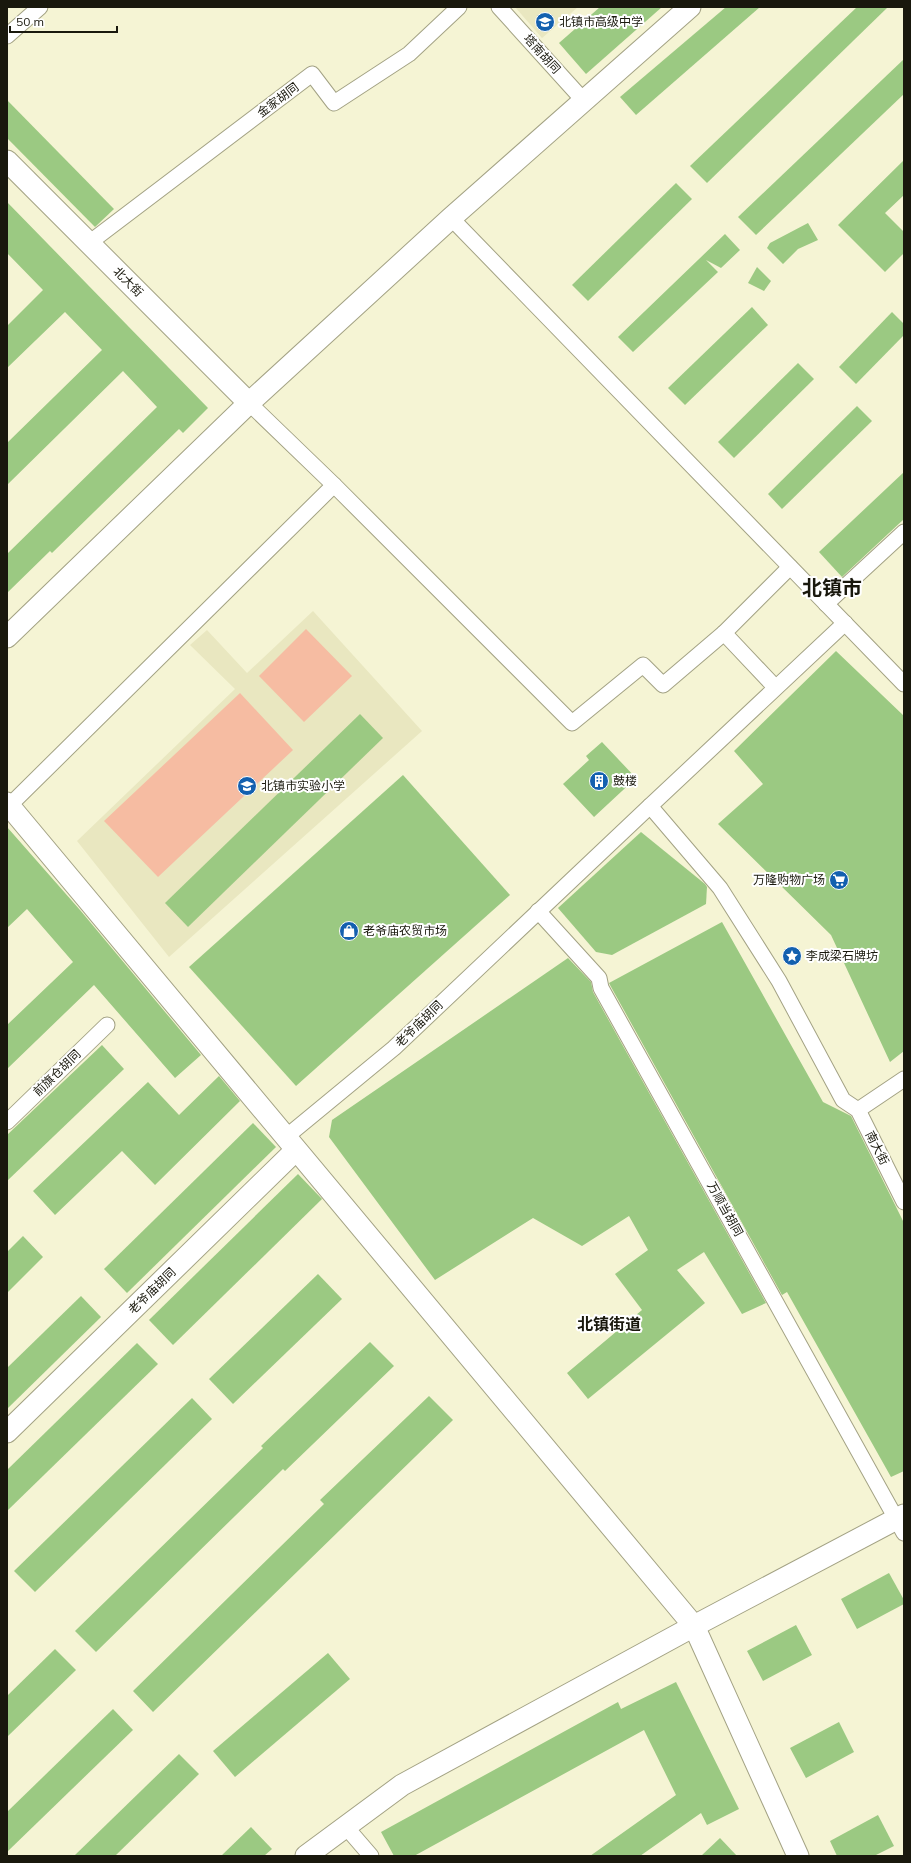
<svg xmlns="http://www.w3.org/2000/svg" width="911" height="1863" font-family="Mulish,'Noto Sans SC',sans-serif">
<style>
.built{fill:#e9e7c0}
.green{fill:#f6bca2}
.building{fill:#9bc982}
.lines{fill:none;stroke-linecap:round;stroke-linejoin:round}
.street-casing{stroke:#a3a284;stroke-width:17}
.secondary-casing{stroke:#a3a284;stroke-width:23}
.street{stroke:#fff;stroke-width:15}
.secondary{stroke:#fff;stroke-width:21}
.labels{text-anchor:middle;stroke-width:4;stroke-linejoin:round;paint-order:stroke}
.poi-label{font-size:12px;fill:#19180d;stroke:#fff;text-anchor:start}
.street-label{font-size:12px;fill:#19180d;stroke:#fff}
.district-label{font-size:16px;font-weight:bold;fill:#19180d;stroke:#fff}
.town-label{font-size:20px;font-weight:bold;fill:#19180d;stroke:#fff}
</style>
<rect width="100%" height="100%" fill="#f5f4d4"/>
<!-- built -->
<g class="built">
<polygon points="515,7 578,7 542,38"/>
<polygon points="313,611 422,731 169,957 77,841 235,689 190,645 207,630 247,673"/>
</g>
<!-- green -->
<g class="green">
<polygon points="306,629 352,676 304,722 259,676"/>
<polygon points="240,693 293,750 158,877 104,821"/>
</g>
<!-- building -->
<g class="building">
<polygon points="600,7 662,7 586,74 559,43"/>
<polygon points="726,7 760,7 636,115 620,97"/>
<polygon points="857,7 888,7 707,183 690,166"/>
<polygon points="904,59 904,94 756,235 738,217"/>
<polygon points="7,100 114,209 95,227 7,138"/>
<polygon points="904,160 904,195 885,213 904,232 904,253 885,272 838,225"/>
<polygon points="676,183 692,199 588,301 572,285"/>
<polygon points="7,202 208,408 183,433 179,429 52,553 50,551 7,593 7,554 157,407 123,371 7,485 7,443 102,350 65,312 7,368 7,326 43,290 7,253"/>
<polygon points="808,223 818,240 798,249 783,264 767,248 770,243"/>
<polygon points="725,234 740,250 721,268 706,260 718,272 633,352 618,337"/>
<polygon points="757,267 771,281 764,291 748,283"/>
<polygon points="752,307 768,325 685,405 668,388"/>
<polygon points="892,312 904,324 904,335 856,384 839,367"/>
<polygon points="798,363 814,379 734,458 718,442"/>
<polygon points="857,406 872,421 782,509 768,494"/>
<polygon points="904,472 904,519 842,577 819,552"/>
<polygon points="836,651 904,716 904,1051 890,1062 831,935 718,824 763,784 734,751"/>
<polygon points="360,714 383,738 188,927 165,903"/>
<polygon points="602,742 636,778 594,817 563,784 589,760 586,756"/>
<polygon points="403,775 510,895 296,1086 189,967"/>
<polygon points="7,827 80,910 201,1055 175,1078 94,985 7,1069 7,1025 73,962 27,909 7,928"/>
<polygon points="641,832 705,884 707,887 706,904 612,955 596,952 558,908"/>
<polygon points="722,922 823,1102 851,1116 904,1223 904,1471 891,1477 787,1292 782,1295 610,985 609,983"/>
<polygon points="568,958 591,982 593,992 766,1303 742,1314 704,1252 677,1270 705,1303 588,1399 567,1373 642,1310 615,1274 648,1250 629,1216 582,1246 533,1218 435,1280 329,1137 332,1120"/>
<polygon points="102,1045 124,1069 7,1181 7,1135"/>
<polygon points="219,1076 240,1101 155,1185 122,1151 55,1215 33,1191 148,1082 179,1115"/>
<polygon points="253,1123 276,1147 127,1293 104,1269"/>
<polygon points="298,1174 322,1199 173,1345 149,1320"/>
<polygon points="23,1236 43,1257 7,1293 7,1252"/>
<polygon points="318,1274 342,1299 233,1404 209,1379"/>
<polygon points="81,1296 101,1317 7,1409 7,1368"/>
<polygon points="370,1342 394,1366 285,1471 283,1469 96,1652 75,1631 263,1448 261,1446"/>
<polygon points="137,1343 158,1364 7,1511 7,1470"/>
<polygon points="429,1396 453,1420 153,1712 133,1691 324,1504 320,1500"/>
<polygon points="192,1398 212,1419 35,1592 14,1571"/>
<polygon points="889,1573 904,1600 904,1604 857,1629 841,1599"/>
<polygon points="796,1625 812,1655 763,1681 747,1651"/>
<polygon points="55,1649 76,1670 7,1737 7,1696"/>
<polygon points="328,1653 350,1679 235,1777 213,1751"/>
<polygon points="676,1682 739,1809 707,1825 701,1813 640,1856 590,1856 676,1795 644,1730 414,1856 394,1856 381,1832 618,1702 621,1709"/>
<polygon points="113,1709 133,1730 7,1852 7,1812"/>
<polygon points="839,1722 854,1752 806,1778 790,1748"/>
<polygon points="179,1754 199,1774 115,1856 74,1856"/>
<polygon points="878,1815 894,1846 874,1856 837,1856 830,1841"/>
<polygon points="251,1827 272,1849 264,1856 221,1856"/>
<polygon points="720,1838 737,1856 701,1856"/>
</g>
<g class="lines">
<!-- street casing -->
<g class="street-casing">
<g id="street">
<polyline points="499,7 584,101"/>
<polyline points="7,36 40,7"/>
<polyline points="451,218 904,684"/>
<polyline points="89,243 312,74 334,103 409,54 459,7"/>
<polyline points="249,403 334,485 572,723 643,665 663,685 724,633 790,567"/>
<polyline points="826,604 904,532"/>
<polyline points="845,623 650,806 720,888 779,981 843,1100 858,1110 904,1202"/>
<polyline points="724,633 775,687"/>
<polyline points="7,808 334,485"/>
<polyline points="538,911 599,978 601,988 904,1533"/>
<polyline points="858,1110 904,1079"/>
<polyline points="7,1122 107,1025"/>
<polyline points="286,1137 394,1048 650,806"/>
<polyline points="346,1827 371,1856"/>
</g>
</g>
<!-- secondary casing -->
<g class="secondary-casing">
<g id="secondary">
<polyline points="7,161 249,403"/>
<polyline points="7,637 249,403 451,218 690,7"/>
<polyline points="7,803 694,1626 798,1856"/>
<polyline points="7,1432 296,1150"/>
<polyline points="306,1856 402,1785 694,1626 904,1515"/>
</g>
</g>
<!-- street -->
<use href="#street" class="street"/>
<!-- secondary -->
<use href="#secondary" class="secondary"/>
</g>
<!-- icons -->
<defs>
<g id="school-disc" transform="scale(1)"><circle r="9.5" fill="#1360af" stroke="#fff"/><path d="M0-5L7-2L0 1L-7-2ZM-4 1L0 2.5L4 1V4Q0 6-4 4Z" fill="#fff"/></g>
<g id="building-disc" transform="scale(1)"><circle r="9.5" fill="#1360af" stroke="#fff"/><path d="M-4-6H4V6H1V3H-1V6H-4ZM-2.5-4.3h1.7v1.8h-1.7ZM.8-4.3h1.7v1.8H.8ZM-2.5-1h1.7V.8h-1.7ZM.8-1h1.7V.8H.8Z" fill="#fff"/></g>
<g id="supermarket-disc" transform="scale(1)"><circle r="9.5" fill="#1360af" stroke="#fff"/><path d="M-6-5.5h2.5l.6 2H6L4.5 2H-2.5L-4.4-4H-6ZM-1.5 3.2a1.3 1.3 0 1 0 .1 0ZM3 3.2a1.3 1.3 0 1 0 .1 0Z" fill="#fff"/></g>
<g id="shop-disc" transform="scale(1)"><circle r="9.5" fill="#1360af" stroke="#fff"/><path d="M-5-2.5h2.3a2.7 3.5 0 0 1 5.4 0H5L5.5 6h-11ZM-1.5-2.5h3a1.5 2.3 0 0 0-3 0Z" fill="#fff"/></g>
<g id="sight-disc" transform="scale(1)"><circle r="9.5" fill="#1360af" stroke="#fff"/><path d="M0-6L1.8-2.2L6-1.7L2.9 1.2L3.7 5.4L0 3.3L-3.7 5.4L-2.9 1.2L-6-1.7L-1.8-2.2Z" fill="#fff"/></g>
</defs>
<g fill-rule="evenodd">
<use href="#school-disc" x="545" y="22"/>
<use href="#building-disc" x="599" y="781"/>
<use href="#school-disc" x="247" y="786"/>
<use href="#supermarket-disc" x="839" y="880"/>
<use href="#shop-disc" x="349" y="931"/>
<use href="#sight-disc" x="792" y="956"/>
</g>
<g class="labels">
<!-- poi labels -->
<g class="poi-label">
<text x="559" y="26">北镇市高级中学</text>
<text x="613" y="785">鼓楼</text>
<text x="261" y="790">北镇市实验小学</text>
<text x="825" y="884" text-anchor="end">万隆购物广场</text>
<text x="363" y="935">老爷庙农贸市场</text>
<text x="806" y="960">李成梁石牌坊</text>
</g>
<!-- street labels -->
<g class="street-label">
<text transform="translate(542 54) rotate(48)" y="4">塔南胡同</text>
<text transform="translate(278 100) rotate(-37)" y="4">金家胡同</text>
<text transform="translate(128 282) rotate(45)" y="4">北大街</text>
<text transform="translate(419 1024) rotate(-44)" y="4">老爷庙胡同</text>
<text transform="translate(57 1073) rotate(-44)" y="4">前旗仓胡同</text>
<text transform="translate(877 1148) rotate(63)" y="4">南大街</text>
<text transform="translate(725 1209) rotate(61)" y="4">万顺当胡同</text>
<text transform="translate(152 1291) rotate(-44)" y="4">老爷庙胡同</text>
</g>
<!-- district labels -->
<g class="district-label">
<text x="609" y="1330">北镇街道</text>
</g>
<!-- town labels -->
<g class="town-label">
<text x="832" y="595">北镇市</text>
</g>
</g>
<!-- border -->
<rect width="911" height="1863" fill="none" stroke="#19180d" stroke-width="16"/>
<!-- scale -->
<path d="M10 26v6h107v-6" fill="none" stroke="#19180d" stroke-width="2"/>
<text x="16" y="26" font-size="12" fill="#19180d" stroke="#ffffff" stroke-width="3" paint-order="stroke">50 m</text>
</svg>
